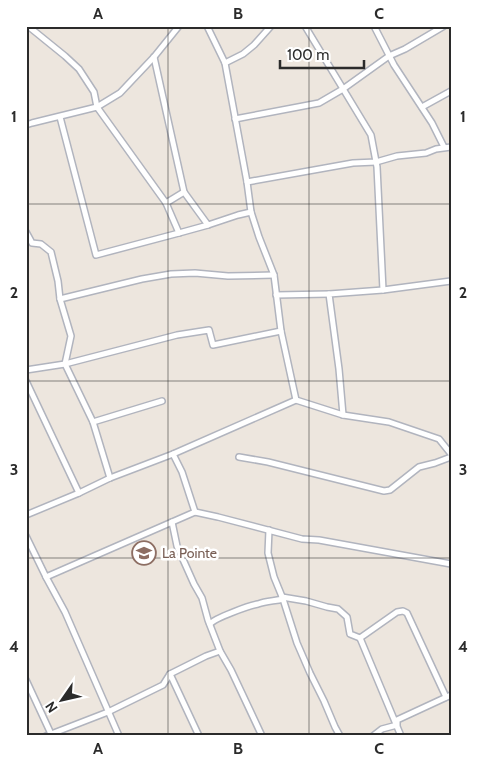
<svg xmlns="http://www.w3.org/2000/svg" width="477" height="762" font-family="Cabin,sans-serif">
<style>
.lines{fill:none;stroke-linecap:round;stroke-linejoin:round}
.minor-casing{stroke:#b1b4be;stroke-width:8}
.minor{stroke:#fff;stroke-width:5}
.grid{fill:none;stroke:#2b2b2b;stroke-width:1;stroke-opacity:0.55}
.labels{text-anchor:middle;stroke-width:5;stroke-linejoin:round;paint-order:stroke}
.education-label{font-size:14px;fill:#785e54;stroke:#fff;text-anchor:start}
.neatline{fill:none;stroke:#2b2b2b;stroke-width:2}
.grid-label{font-size:16px;text-anchor:middle;font-weight:bold;fill:#2b2b2b}
</style>
<rect width="100%" height="100%" fill="#ede6de"/>
<g class="lines">
<!-- minor casing -->
<g class="minor-casing">
<g id="minor">
<polyline points="28,26 65,56 79,69 94,92 97,107 166,203 179,233 208,225"/>
<polyline points="207,26 225,63 247,182 251,212 259,237 274,275 281,331 296,400"/>
<polyline points="305,26 371,135 377,167 383,290"/>
<polyline points="374,26 394,65 432,123 444,147"/>
<polyline points="154,57 184,192 208,225 238,215 251,212"/>
<polyline points="225,63 243,54 254,45 271,26"/>
<polyline points="422,107 451,91"/>
<polyline points="60,117 96,255 179,233"/>
<polyline points="235,119 319,103 343,89 389,56 405,49 444,26"/>
<polyline points="26,125 32,123 97,107 120,93 154,57 179,26"/>
<polyline points="247,182 353,163 376,162 397,156 426,153 436,149 451,147"/>
<polyline points="166,203 184,192"/>
<polyline points="26,232 32,243 41,244 51,252 58,281 60,299 71,336 65,364 93,422 110,478"/>
<polyline points="276,295 329,294"/>
<polyline points="60,299 142,279 171,274 195,273 228,276 274,275"/>
<polyline points="26,370 65,364 177,335 209,330 213,345 281,331"/>
<polyline points="26,381 79,493"/>
<polyline points="343,415 339,369 329,294 383,290 451,281"/>
<polyline points="93,422 162,401"/>
<polyline points="173,454 182,472 195,512"/>
<polyline points="239,457 268,462 384,491 390,490 419,467 435,463 451,457"/>
<polyline points="26,515 79,493 110,478 173,454 296,400 343,415 389,422 439,439 451,454"/>
<polyline points="172,522 177,546 194,584 202,598 208,620 220,651 231,670 262,736"/>
<polyline points="269,530 268,553 274,577 283,599 297,643 310,673 324,701 335,727 340,736"/>
<polyline points="26,536 46,577 65,612 119,736"/>
<polyline points="46,577 195,512 218,517 302,539 319,540 451,564"/>
<path d="M210 624C215 618 248 606 258 604 266 601 275 601 283 599L282 597 306 601 327 607 338 609 347 617 350 634 360 638"/>
<polyline points="360,638 397,612 403,611 407,613 446,697"/>
<polyline points="360,638 401,736"/>
<polyline points="170,674 199,736"/>
<polyline points="26,680 52,736"/>
<polyline points="46,736 108,712 163,685 170,674 206,656 220,651"/>
<polyline points="373,736 382,729 397,725 397,720 451,695"/>
</g>
</g>
<!-- minor -->
<use href="#minor" class="minor"/>
</g>
<!-- grid -->
<path class="grid" d="M168 26V736M309 26V736M26 204H451M26 381H451M26 558H451"/>
<!-- icons -->
<defs>
<g id="school-ring" transform="scale(1.25)"><circle r="9.5" fill="#fff" stroke="#8d6e63" stroke-width="1.5"/><path d="M0-5L7-2L0 1L-7-2ZM-4 1L0 2.5L4 1V4Q0 6-4 4Z" fill="#8d6e63"/></g>
</defs>
<g fill-rule="evenodd">
<use href="#school-ring" x="144" y="553"/>
</g>
<g class="labels">
<!-- education labels -->
<g class="education-label">
<text x="162" y="558">La Pointe</text>
</g>
</g>
<!-- border -->
<rect width="477" height="762" fill="none" stroke="#ffffff" stroke-width="55"/>
<!-- north arrow -->
<g transform="translate(62 700) rotate(236)" stroke="#ffffff" stroke-width="4" paint-order="stroke">
<path d="M0-4L9 19L0 12L-9 19Z" fill="#2b2b2b"/>
<text y="-8" font-size="14" font-weight="bold" text-anchor="middle" fill="#2b2b2b">N</text>
</g>
<!-- scale -->
<path d="M280 60v8h84v-8" fill="none" stroke="#2b2b2b" stroke-width="2.5"/>
<text x="287" y="60" font-size="15" fill="#2b2b2b" stroke="#ffffff" stroke-width="4" paint-order="stroke">100 m</text>
<rect x="28" y="28" width="422" height="706" class="neatline"/>
<g class="grid-label">
<text x="98" y="19">A</text>
<text x="238" y="19">B</text>
<text x="379" y="19">C</text>
<text x="14" y="122">1</text>
<text x="463" y="122">1</text>
<text x="14" y="298">2</text>
<text x="463" y="298">2</text>
<text x="14" y="475">3</text>
<text x="463" y="475">3</text>
<text x="14" y="652">4</text>
<text x="463" y="652">4</text>
<text x="98" y="754">A</text>
<text x="238" y="754">B</text>
<text x="379" y="754">C</text>
</g>
</svg>
